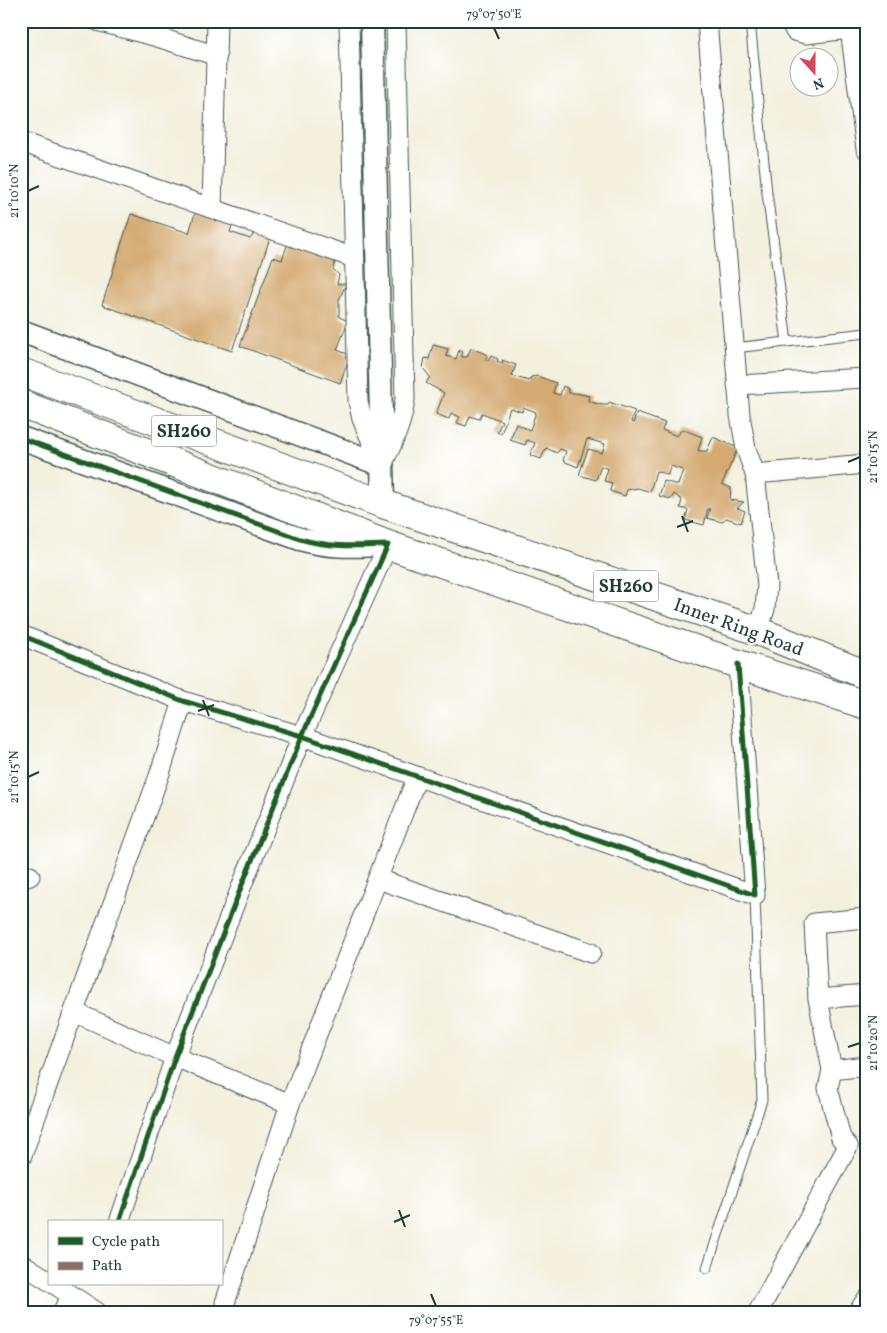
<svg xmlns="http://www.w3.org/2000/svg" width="887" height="1333" font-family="Vollkorn,serif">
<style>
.building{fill:#d4aa72}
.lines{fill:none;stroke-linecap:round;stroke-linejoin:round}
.service-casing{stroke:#3f584e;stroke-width:11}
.minor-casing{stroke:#3f584e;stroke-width:21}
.tertiary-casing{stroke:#3f584e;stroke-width:25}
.trunk-casing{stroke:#3f584e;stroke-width:30}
.service{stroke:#fff;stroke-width:9}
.minor{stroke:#fff;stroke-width:19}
.tertiary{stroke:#fff;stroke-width:22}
.trunk{stroke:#fff;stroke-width:28}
.quiet{stroke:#8d6e63;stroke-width:4;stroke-dasharray:8 4;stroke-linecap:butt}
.cycleway-casing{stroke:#fff;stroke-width:8}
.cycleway{stroke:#1b5e20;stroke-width:5}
.ticks{fill:none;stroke:#1f3d34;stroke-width:2}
.labels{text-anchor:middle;stroke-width:4;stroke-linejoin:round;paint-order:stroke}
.shield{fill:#fff;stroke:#627771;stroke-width:1}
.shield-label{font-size:18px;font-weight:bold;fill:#1f3d34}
.street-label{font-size:19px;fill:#1f3d34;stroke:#fff}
.neatline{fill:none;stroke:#1f3d34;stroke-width:2}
.ticks-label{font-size:12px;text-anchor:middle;fill:#1f3d34}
</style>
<rect width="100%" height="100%" fill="#fff"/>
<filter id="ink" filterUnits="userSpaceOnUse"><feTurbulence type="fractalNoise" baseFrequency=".02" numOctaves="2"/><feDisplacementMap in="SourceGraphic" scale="10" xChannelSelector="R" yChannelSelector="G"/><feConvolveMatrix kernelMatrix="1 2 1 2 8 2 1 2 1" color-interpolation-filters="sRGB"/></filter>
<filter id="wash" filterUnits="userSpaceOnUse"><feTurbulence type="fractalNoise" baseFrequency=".0096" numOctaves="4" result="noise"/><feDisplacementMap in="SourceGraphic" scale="20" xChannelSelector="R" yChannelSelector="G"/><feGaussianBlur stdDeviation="1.12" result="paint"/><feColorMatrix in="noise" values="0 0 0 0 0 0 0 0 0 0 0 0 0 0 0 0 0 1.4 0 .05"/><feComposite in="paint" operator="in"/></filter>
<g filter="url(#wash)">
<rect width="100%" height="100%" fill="#f3f0de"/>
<g id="blocks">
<!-- building -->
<g class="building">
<polygon points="209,209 235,217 230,232 250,239 255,233 270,238 232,351 102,305 131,214 189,233 195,213 206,217"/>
<polygon points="288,243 336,260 333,269 339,275 337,284 346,284 339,300 339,317 348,321 337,350 350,355 340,383 240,346 273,257 282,260"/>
<polygon points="433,345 448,349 446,356 456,359 459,350 462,351 462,357 467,357 471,348 488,355 485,360 488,361 491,356 498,359 497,361 503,364 502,360 516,365 512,376 529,381 531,377 537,376 556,383 553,393 560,395 563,386 567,388 569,393 576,393 589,396 588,401 602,405 608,405 609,402 635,411 631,422 633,423 637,413 665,423 662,430 677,436 682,429 702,437 698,451 707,451 713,437 738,448 722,484 731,488 730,500 744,502 737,508 745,511 741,523 726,518 722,522 707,518 710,509 708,508 704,525 685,520 688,510 680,508 682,500 674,494 671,499 659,496 664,481 678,485 683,470 670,466 668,475 656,471 650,492 638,488 627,490 625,496 610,491 612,483 604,481 608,469 601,466 596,480 579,475 588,449 602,453 605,444 587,439 578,467 563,461 566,451 560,449 557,453 546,448 541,459 530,455 535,443 527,440 525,445 510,440 516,424 530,430 536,412 523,407 522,412 510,408 501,434 497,432 502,421 482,413 479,419 470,416 466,426 457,423 460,417 451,413 449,419 436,414 444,393 426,383 430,377 423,368 425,358 429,359"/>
</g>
</g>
</g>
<g filter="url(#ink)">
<use href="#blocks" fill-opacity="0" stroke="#3f584e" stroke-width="1"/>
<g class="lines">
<!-- service casing -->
<g class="service-casing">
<g id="service">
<polyline points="750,21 767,193 787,342"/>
<polyline points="734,348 866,333"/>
<polyline points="707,1268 762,1100 755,895"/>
</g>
</g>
<!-- minor casing -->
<g class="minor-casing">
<g id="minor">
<polyline points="97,21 154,36 217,56"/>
<polyline points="349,21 358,401 362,419 381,463"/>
<polyline points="707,21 740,415 746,449 755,474 767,585 765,609 758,631"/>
<polyline points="790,21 795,31 806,34 866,27"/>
<polyline points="850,29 866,149"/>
<polyline points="21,142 354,258"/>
<polyline points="212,208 217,21"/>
<polyline points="737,385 866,378"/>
<path d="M382 465C393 443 402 424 405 399L396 21"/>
<polyline points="755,474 866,464"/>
<polyline points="21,635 183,701 302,736 755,895 738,664"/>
<polyline points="21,879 30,876"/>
<polyline points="378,879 591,953"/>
<polyline points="818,999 866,995"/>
<polyline points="74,1012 175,1057 290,1104 417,777"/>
<polyline points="832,1070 866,1066"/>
<polyline points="848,1146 841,1138 828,1088 832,1070 818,999 814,923 866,918"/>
<polyline points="21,1158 160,773 183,701"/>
<polyline points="119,1222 175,1057 242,885 302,736 388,545"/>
<polyline points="21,1263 49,1281"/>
<polyline points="54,1284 97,1312"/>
<polyline points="225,1303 290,1104"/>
<polyline points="62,1312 72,1296"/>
<polyline points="758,1312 848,1146"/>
<polyline points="858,1312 866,1300"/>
</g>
</g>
<!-- tertiary casing -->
<g class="tertiary-casing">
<g id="tertiary">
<polyline points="372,21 383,504"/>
<polyline points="21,331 382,465"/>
<path d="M21 438 300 539C330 548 354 546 385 545"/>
</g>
</g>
<!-- trunk casing -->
<g class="trunk-casing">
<g id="trunk">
<polyline points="21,372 383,504 758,631 866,675"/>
<polyline points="21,404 388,545 738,664 866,705"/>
</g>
</g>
<!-- service -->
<use href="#service" class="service"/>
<!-- minor -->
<use href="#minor" class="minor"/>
<!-- tertiary -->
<use href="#tertiary" class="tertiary"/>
<!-- trunk -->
<use href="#trunk" class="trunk"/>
<!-- quiet -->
<polyline class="quiet" points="21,879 30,876"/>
<!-- cycleway casing -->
<g class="cycleway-casing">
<g id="cycleway">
<path d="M21 438 300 539C331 548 357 546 388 545L302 736 242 885 175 1057 119 1222"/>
<polyline points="21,635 183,701 302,736 755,895 738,664"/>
</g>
</g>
<!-- cycleway -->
<use href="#cycleway" class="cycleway"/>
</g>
</g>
<!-- ticks -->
<path class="ticks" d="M494 28 499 39M28 191 39 186M848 462 860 457M682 516 688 532M677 527 693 521M203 700 209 716M198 711 214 705M28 777 39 772M848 1047 860 1043M399 1210 405 1227M394 1222 410 1215M431 1294 436 1306"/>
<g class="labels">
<!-- shield labels -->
<g class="shield">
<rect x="151.5" y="415.5" width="65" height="31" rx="4"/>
<rect x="593.5" y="570.5" width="65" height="31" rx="4"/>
</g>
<g class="shield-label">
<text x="184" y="437">SH260</text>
<text x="626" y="592">SH260</text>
</g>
<!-- street labels -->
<g class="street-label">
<text transform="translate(739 626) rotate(20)" y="7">Inner Ring Road</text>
</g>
</g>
<!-- margin -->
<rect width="887" height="1333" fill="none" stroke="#fff" stroke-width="55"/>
<!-- legend -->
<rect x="48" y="1220" width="175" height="65" fill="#ffffff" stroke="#a5b1ae"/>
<rect x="58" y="1237" width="25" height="8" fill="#1b5e20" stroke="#a5b1ae"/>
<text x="92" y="1246" font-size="15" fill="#1f3d34">Cycle path</text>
<rect x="58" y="1262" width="25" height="8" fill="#8d6e63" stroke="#a5b1ae"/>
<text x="92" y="1270" font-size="15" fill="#1f3d34">Path</text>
<!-- north arrow -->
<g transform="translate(814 72) rotate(159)"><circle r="24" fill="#ffffff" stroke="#a5b1ae"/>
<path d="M0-4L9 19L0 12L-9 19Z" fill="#d1495b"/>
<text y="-8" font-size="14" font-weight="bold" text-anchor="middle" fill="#1f3d34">N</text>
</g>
<rect x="28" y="28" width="832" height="1278" class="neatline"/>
<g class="ticks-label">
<text x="494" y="18">79°07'50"E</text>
<text transform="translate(14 191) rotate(-90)" y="4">21°10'10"N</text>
<text transform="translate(873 457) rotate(-90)" y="4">21°10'15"N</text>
<text transform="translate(14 777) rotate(-90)" y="4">21°10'15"N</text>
<text transform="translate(873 1043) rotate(-90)" y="4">21°10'20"N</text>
<text x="436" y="1324">79°07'55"E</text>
</g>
</svg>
